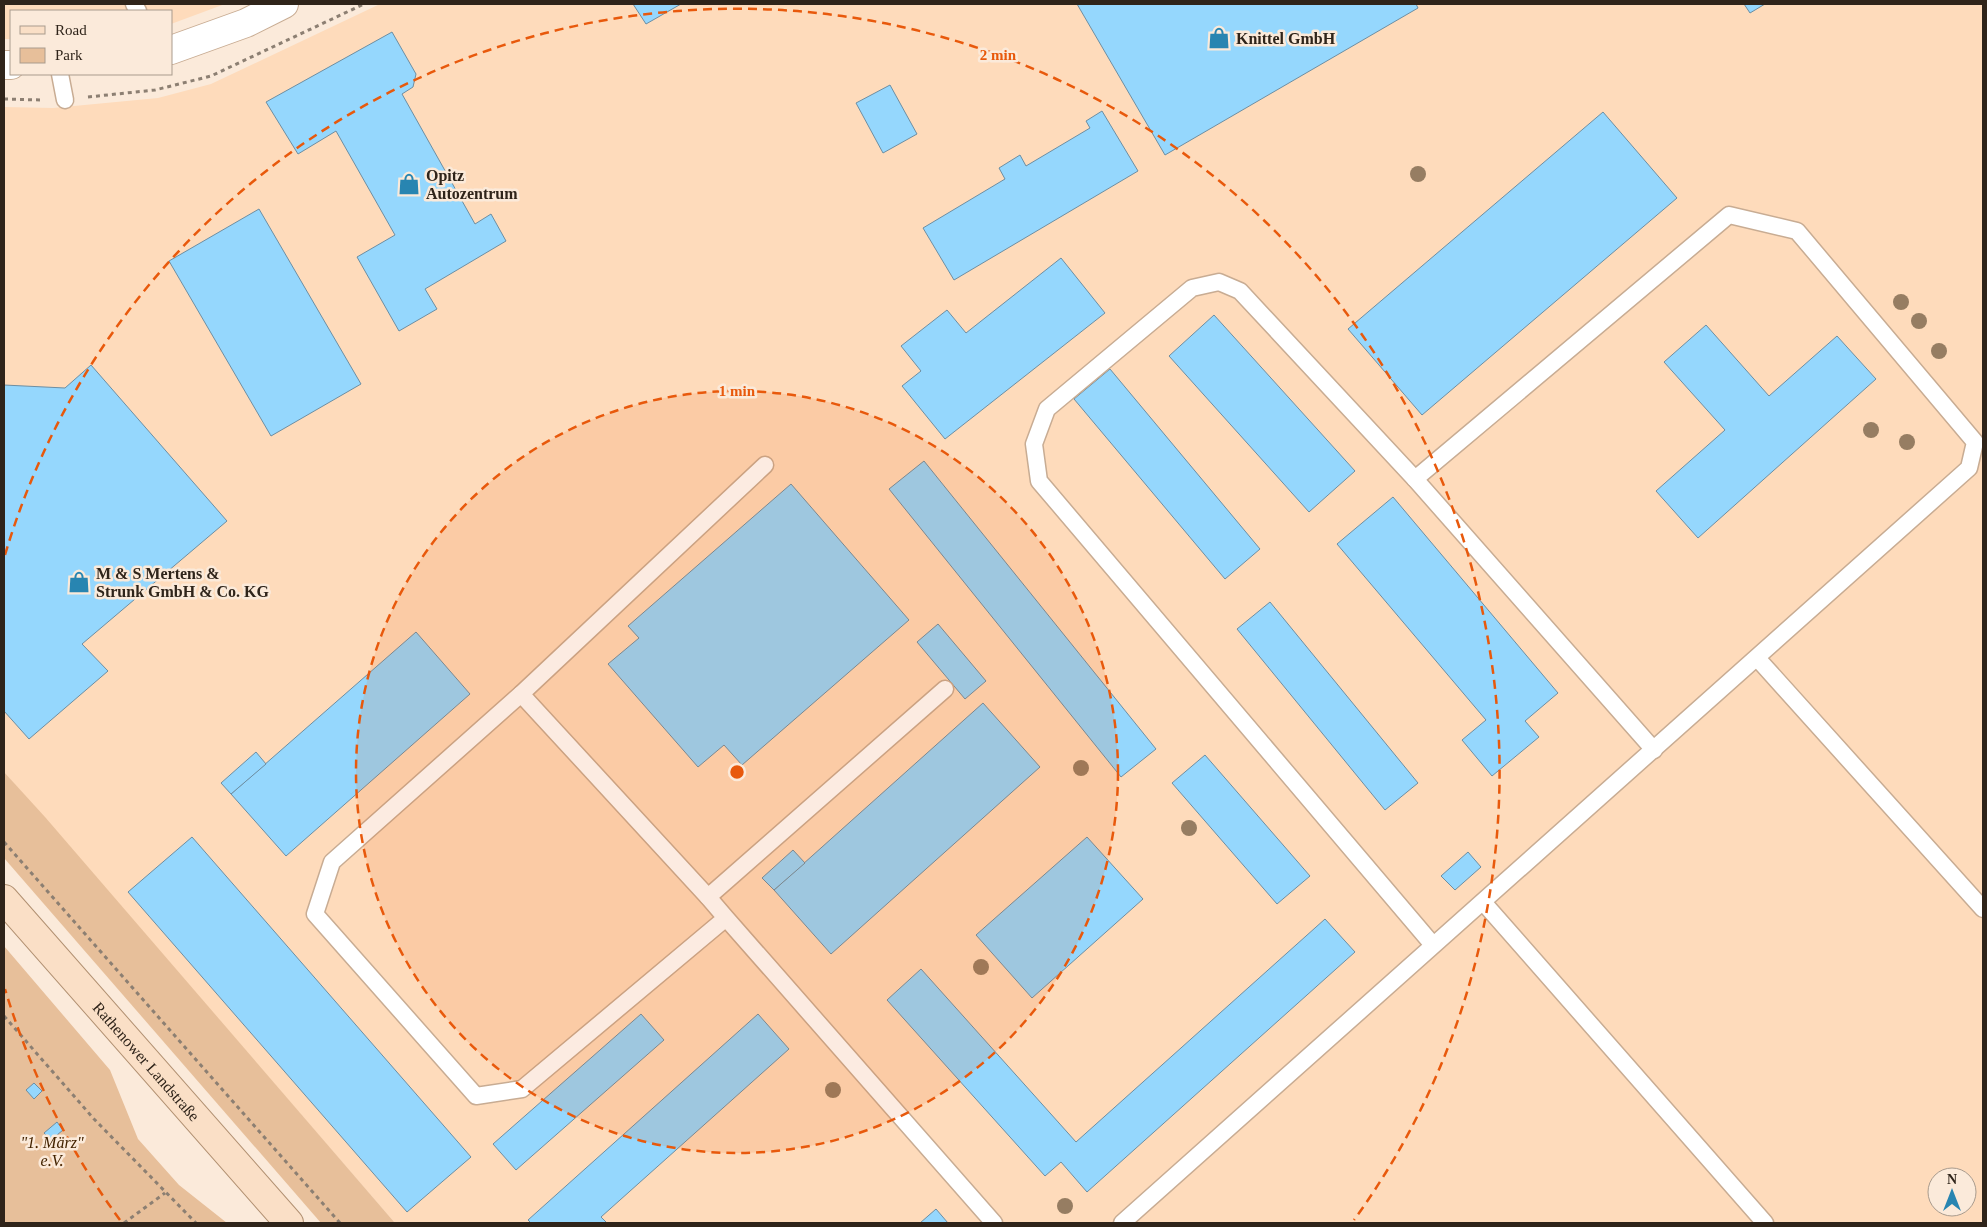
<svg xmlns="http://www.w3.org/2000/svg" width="1987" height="1227" font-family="'Times New Roman',serif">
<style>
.built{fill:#fedbbb;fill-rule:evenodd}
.green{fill:#e7bf9a}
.building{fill:#95d7fd;stroke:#6d8ea2}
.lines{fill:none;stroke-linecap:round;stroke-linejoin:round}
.service-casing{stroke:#c8ac93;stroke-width:19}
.minor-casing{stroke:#c8ac93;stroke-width:30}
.primary-casing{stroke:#b19071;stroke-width:30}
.path{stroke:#8c7f72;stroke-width:3;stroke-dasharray:4 4;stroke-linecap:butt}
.service{stroke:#fff;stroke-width:16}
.minor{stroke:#fff;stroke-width:28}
.primary{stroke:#fadfc6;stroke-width:28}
.tree{fill:#967d62}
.ring{fill:none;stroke:#e8590c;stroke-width:2.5;stroke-dasharray:9 6}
.labels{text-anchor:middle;stroke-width:5;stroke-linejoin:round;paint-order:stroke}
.poi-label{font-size:16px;font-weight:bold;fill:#2f241a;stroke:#fbeada;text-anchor:start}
.street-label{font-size:16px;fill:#2f241a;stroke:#fbeada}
.park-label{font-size:16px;font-style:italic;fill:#432300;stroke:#fbeada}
.centre{fill:#e8590c;stroke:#fbeada;stroke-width:2.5}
.ring-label{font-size:15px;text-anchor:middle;font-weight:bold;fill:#e8590c;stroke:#fbeada;stroke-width:5;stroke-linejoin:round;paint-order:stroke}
</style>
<rect width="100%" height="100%" fill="#fbeada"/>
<!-- built -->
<g class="built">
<polygon points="4,4 225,4 171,24 171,11 11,11 11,39 4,39"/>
<path d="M380 4H1983V1223H395L4 772V107L53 108 158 98 211 84ZM1937 1177H1967V1207H1937Z"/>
</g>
<!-- green -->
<g class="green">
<polygon points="4,772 45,817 395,1223 321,1223 4,858"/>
<polygon points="4,946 110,1070 138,1139 179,1185 227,1223 4,1223"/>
</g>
<!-- building -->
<g class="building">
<polygon points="633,4 681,4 646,24"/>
<polygon points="1077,4 1416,4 1418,8 1165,155"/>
<polygon points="1744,4 1765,4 1750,13"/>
<polygon points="392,32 416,74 413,87 402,94 475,224 491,214 506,241 425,289 437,309 399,331 357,257 395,235 336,131 298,154 266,102"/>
<polygon points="890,85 917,134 883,153 856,103"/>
<polygon points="1102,111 1138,171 954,280 923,228 1005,179 999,168 1020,155 1026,166 1090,128 1086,121"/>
<polygon points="1603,112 1677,198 1422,415 1348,329"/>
<polygon points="259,209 361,384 271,436 169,261"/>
<polygon points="1061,258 1105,313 945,439 902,386 921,371 901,346 947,310 966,333"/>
<polygon points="1214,315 1355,471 1309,512 1169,356"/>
<polygon points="1706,325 1769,396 1837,336 1876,379 1698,538 1656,491 1725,430 1664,362"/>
<polygon points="91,365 227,521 82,644 108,671 29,739 4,711 4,385 65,388"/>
<polygon points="1110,369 1260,549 1225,579 1074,399"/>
<polygon points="924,461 1156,749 1121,777 889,489"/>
<polygon points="791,484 909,620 742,765 724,745 698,767 608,664 639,638 628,626"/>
<polygon points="1393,497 1558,693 1525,721 1539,737 1492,776 1462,740 1486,720 1337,544"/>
<polygon points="1270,602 1418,783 1385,810 1237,629"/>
<polygon points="938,624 986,681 965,699 917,642"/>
<polygon points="416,632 470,694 286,856 231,794"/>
<polygon points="983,703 1040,767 831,954 774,890"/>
<polygon points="256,752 266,764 231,794 221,783"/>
<polygon points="1205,755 1310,876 1277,904 1172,783"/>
<polygon points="192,837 471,1157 407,1212 128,892"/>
<polygon points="1087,837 1143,899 1032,998 976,935"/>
<polygon points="793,850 805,863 774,890 762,878"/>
<polygon points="1468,852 1481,867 1455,890 1441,876"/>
<polygon points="1325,919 1355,952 1087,1192 1061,1162 1045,1176 887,1000 921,969 1076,1142"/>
<polygon points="641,1014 664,1040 516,1170 493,1144"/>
<polygon points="758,1014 789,1049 601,1217 607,1223 531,1223 528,1220"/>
<polygon points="34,1083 42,1091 34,1099 26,1090"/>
<polygon points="57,1122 63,1130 51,1140 44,1133"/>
<polygon points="936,1209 948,1223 920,1223"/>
</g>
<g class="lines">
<!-- service casing -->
<g class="service-casing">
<g id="service">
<polyline points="134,4 138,11"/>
<polyline points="60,74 65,100"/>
<polyline points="1757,658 1983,909"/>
<polyline points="521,694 765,465"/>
<polyline points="708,897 945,689"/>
<polyline points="1483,902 1765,1223"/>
<polyline points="726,918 522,1089 476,1096 315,914 332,862 521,694 708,897 726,918 994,1223"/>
<polyline points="1433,945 1039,481 1034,444 1047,409 1192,288 1219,282 1240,291 1415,479 1654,750"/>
<polyline points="1122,1223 1969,468 1975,442 1797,231 1729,215 1415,479"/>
</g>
</g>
<!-- minor casing -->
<g class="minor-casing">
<g id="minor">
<polyline points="171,50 246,23 284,4"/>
<polyline points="4,65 11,65"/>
</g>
</g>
<!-- primary casing -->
<g class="primary-casing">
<g id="primary">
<path id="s1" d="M4 899 289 1223"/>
</g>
</g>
<!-- path -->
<g class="path">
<polyline points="88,97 155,90 211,76 364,4"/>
<polyline points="4,99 42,100"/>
<polyline points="4,842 340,1223"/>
<polyline points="4,1016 94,1119 196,1223"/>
<polyline points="124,1223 165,1193"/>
</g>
<!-- service -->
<use href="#service" class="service"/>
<!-- minor -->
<use href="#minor" class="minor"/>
<!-- primary -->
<use href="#primary" class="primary"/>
</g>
<!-- trees -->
<g class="tree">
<circle cx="1418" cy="174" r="8"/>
<circle cx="1901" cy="302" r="8"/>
<circle cx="1919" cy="321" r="8"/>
<circle cx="1939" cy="351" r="8"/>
<circle cx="1871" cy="430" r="8"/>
<circle cx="1907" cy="442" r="8"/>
<circle cx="1081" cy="768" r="8"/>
<circle cx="1189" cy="828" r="8"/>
<circle cx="981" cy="967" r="8"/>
<circle cx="833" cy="1090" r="8"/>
<circle cx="1065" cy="1206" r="8"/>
</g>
<!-- distance rings -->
<circle cx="737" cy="772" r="381" fill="#e8590c" fill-opacity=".12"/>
<g class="ring">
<circle cx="737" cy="772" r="381"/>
<path d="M120 1220A763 763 0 0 1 5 989M5 555A763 763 0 1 1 1354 1220"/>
</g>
<!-- icons -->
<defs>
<g id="shop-bare" transform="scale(1.725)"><path d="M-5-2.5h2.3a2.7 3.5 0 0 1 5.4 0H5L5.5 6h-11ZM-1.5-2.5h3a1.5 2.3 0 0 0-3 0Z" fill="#2885b1" stroke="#fbeada" stroke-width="2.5" paint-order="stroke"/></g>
</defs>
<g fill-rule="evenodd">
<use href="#shop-bare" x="1219" y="38"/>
<use href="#shop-bare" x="409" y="184"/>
<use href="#shop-bare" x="79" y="582"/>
</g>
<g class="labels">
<!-- poi labels -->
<g class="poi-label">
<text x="1236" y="44">Knittel GmbH</text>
<text x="426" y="181">Opitz<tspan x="426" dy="18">Autozentrum</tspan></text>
<text x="96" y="579">M &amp; S Mertens &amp;<tspan x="96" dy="18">Strunk GmbH &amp; Co. KG</tspan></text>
</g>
<!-- street labels -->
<g class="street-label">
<text dy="6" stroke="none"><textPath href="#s1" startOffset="216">Rathenower Landstraße</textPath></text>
</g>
<!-- park labels -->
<g class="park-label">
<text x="52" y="1148">"1. März"<tspan x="52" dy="18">e.V.</tspan></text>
</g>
</g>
<circle cx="737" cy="772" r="8" class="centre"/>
<g class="ring-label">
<text x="998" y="60">2 min</text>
<text x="737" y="396">1 min</text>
</g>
<!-- border -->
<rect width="1987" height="1227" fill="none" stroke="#2f241a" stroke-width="10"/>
<!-- legend -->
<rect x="10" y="10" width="162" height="65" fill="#fbeada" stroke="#a99b8d"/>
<rect x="20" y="26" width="25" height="8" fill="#fadfc6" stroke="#a99b8d"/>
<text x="55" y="35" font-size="15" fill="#2f241a">Road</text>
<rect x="20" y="48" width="25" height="15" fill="#e7bf9a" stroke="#a99b8d"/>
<text x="55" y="60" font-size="15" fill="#2f241a">Park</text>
<!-- north arrow -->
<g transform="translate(1952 1192)"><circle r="24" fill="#fbeada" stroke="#a99b8d"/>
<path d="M0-4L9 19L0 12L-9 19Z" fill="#2885b1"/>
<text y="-8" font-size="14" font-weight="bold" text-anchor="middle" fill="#2f241a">N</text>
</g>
</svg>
